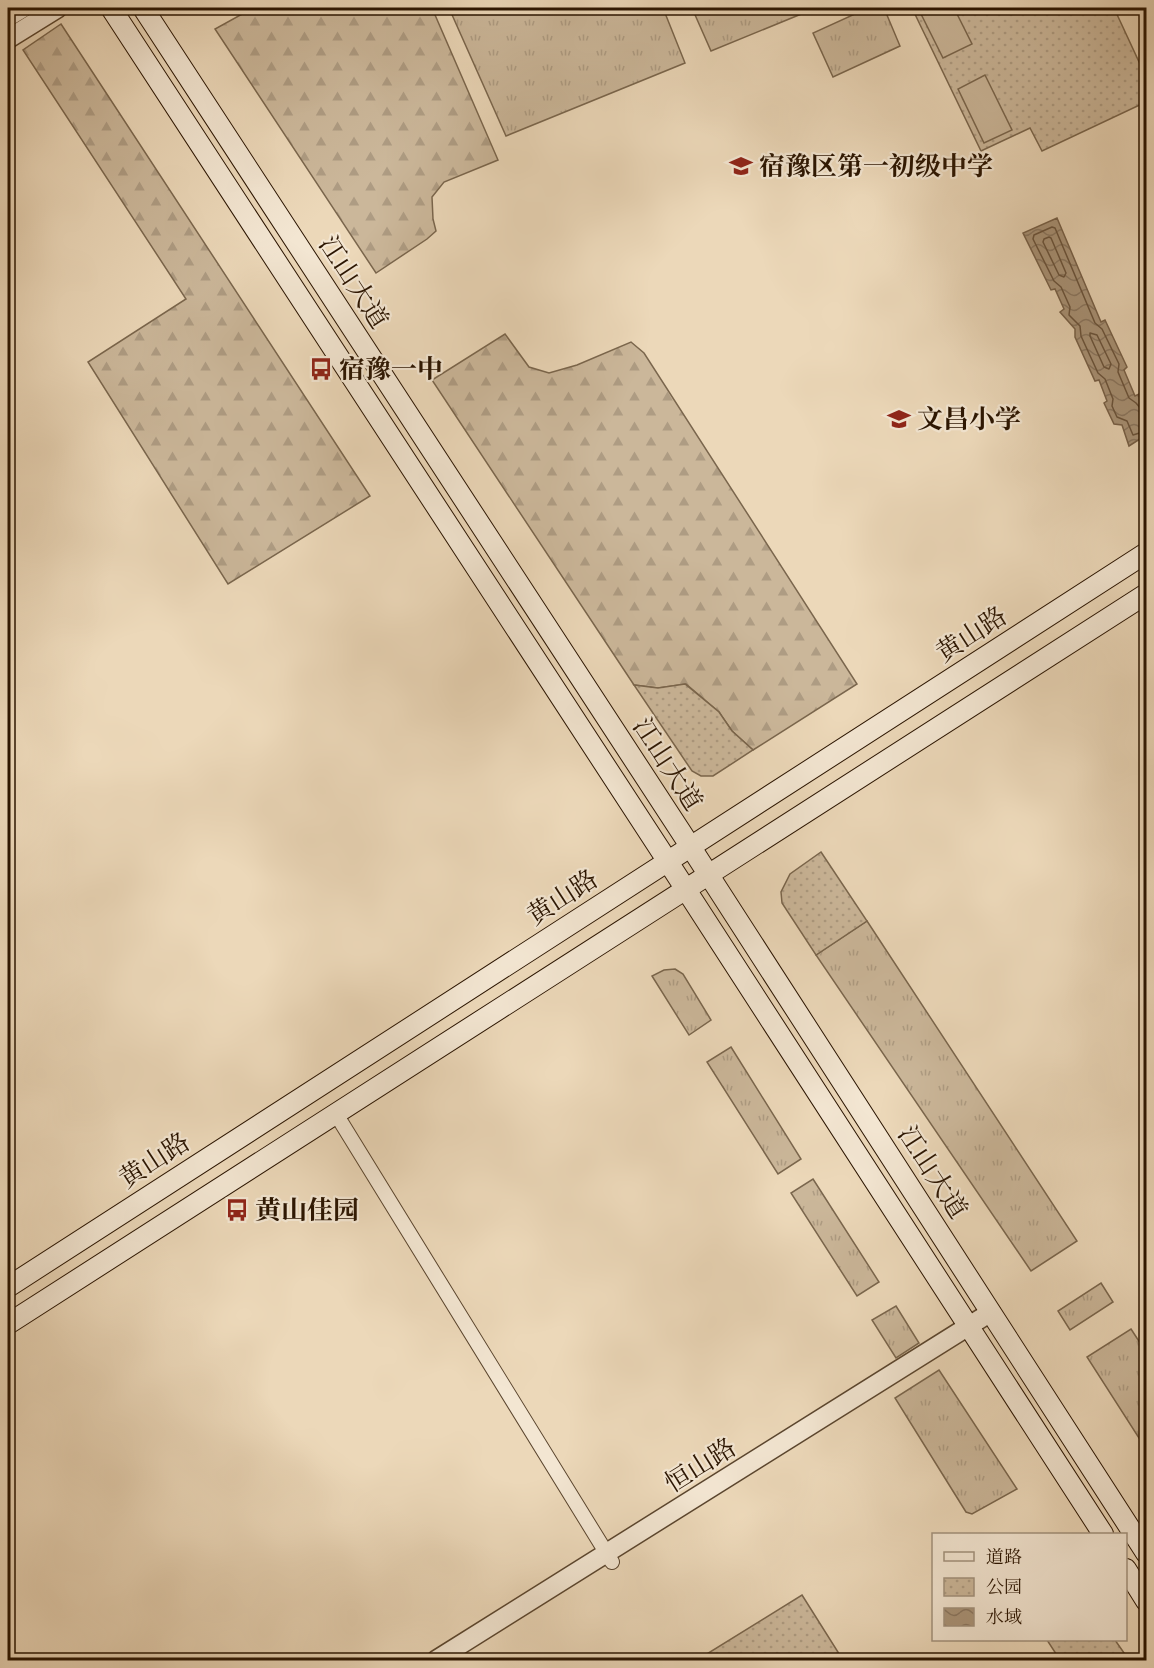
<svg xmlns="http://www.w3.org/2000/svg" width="1154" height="1668" font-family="'Sorts Mill Goudy','Noto Serif SC',serif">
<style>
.grass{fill:url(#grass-tufts);stroke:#7a664d;stroke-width:1.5}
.forest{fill:url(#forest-firs);stroke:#7a664d;stroke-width:1.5}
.park{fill:url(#park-dots);stroke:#7a664d;stroke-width:1.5}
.pitch{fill:#cbb79a;stroke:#7a664d;stroke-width:1.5}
.water{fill:url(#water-waves);stroke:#776149;stroke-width:1.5}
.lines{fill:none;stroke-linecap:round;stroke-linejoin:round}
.shore{stroke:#6a543d;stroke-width:1.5}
.minor-casing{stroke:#5a452e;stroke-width:16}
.tertiary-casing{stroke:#5a452e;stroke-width:21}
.secondary-casing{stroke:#2a1400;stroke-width:22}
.minor{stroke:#f3e6d2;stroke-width:14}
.tertiary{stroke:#f3e6d2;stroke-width:18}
.secondary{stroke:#f3e6d2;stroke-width:20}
.labels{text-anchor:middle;stroke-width:4.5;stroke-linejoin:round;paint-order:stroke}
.poi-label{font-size:26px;font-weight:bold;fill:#2a1400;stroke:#f3e6d2;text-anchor:start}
.street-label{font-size:26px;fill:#2a1400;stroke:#f3e6d2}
</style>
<defs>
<pattern id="grass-tufts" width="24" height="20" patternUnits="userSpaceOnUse" patternTransform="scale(1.5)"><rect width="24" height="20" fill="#cbb79a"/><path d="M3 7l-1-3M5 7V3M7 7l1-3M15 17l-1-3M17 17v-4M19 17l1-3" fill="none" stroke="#ae9c83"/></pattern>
<pattern id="forest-firs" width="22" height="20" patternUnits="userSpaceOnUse" patternTransform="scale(1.5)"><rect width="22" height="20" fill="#cbb79a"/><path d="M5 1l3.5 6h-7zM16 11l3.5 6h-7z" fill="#ae9c83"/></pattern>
<pattern id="park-dots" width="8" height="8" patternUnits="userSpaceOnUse" patternTransform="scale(1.5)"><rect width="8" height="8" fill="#cbb79a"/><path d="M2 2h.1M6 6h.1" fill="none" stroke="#ae9c83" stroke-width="1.8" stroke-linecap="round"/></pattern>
<pattern id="water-waves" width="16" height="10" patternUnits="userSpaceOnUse" patternTransform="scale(1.5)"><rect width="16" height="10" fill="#aa957a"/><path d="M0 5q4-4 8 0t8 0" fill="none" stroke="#8b7862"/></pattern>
</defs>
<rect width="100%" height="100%" fill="#ecd8b9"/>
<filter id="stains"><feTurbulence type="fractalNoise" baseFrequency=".00333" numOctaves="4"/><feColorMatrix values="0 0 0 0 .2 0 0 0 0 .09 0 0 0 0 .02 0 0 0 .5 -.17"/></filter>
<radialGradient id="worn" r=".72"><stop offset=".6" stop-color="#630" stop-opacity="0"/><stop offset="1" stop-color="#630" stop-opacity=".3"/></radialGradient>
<!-- grass -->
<g class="grass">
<polygon points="449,8 663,8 685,63 506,136"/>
<polygon points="692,8 816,8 711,51"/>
<polygon points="868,8 884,8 900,46 833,77 813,33"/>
<polygon points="867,921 1077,1241 1031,1271 816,955"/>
<polygon points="675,969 683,974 711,1020 689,1035 652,976 664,970"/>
<polygon points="731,1047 801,1159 778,1174 707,1062"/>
<polygon points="813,1179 879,1282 857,1296 791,1193"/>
<polygon points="1101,1283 1113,1302 1070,1330 1058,1311"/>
<polygon points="896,1306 919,1343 896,1358 872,1320"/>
<polygon points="1131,1329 1146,1352 1146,1449 1087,1357"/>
<polygon points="939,1370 1017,1489 972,1514 966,1512 895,1398"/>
</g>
<!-- forest -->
<g class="forest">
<polygon points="253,8 432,8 498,160 444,182 432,197 433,219 436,231 427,239 376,273 215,29"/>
<polygon points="61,24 370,496 228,584 88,362 186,299 23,50"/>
<polygon points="505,334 529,367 549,373 577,365 631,342 644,353 857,684 753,750 732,731 719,712 686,684 658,688 634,685 432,380"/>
</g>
<!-- park -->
<g class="park">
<polygon points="912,8 1114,8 1146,77 1146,102 1042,151 1030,128 981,151"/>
<polygon points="685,684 719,712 732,731 753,750 713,776 701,776 692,771 634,685 658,688"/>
<polygon points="821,852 867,921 816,955 782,903 781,892 790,874"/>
<polygon points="802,1595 843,1660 697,1660"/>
<polygon points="1047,1640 1115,1640 1129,1660 1060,1660"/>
</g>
<!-- pitch -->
<g class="pitch">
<polygon points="918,8 954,8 972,44 943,58"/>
<polygon points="985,75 1012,130 984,143 958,89"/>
</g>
<!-- water -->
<polygon class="water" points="1057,218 1101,322 1105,320 1127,367 1124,370 1135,396 1139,394 1146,410 1146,435 1129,446 1122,425 1114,424 1104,403 1107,401 1099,380 1095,381 1075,337 1075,329 1060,312 1064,309 1055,289 1051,290 1023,233"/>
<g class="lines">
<!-- shore -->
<g class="shore">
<polygon points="1049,237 1051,238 1066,273 1064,277 1059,275 1043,242 1044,239"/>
<polygon points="1090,333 1097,335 1111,364 1109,369 1104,367 1090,336"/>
<polyline points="1146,410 1141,409 1136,403 1129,398 1118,372 1119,364 1102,329 1095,323 1055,228 1052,227 1034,235 1033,239 1054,281 1061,287 1070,307 1069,315 1080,326 1081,336 1098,373 1105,379 1113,399 1112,406 1117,417 1127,421 1133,435 1146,431"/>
</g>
<!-- minor casing -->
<g class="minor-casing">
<polyline id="minor" points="336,1114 612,1562"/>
</g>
<!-- tertiary casing -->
<g class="tertiary-casing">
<g id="tertiary">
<polyline points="8,17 23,8"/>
<polyline points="8,39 58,8"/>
<polyline points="436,1660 991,1312"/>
</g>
</g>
<!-- secondary casing -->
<g class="secondary-casing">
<g id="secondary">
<polyline points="111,8 659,848 1103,1534"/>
<polyline points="143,8 681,832 1146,1553"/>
<polyline points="8,1287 1146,553"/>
<polyline points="8,1324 1146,594"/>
<polyline points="1126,1569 1146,1601"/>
</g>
</g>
<!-- minor -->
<use href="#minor" class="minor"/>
<!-- tertiary -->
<use href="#tertiary" class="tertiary"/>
<!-- secondary -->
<use href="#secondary" class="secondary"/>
</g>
<!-- icons -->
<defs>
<g id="school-bare" transform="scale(1.8)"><path d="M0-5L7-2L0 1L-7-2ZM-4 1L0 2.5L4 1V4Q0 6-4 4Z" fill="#8f2418" stroke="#f3e6d2" stroke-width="2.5" paint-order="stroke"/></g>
<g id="bus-bare" transform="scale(1.8)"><path d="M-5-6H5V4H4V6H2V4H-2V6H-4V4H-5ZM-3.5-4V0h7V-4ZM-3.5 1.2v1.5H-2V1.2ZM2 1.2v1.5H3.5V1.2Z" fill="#8f2418" stroke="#f3e6d2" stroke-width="2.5" paint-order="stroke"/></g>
</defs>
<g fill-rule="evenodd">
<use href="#school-bare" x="741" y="166"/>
<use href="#bus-bare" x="321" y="369"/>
<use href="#school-bare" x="899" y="419"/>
<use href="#bus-bare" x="237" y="1210"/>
</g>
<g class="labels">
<!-- poi labels -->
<g class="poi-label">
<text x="759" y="175">宿豫区第一初级中学</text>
<text x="339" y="378">宿豫一中</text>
<text x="917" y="428">文昌小学</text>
<text x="255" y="1219">黄山佳园</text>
</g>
<!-- street labels -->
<g class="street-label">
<text transform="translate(354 282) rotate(57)" y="9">江山大道</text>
<text transform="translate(971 634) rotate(-33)" y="9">黄山路</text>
<text transform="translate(668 764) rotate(57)" y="9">江山大道</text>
<text transform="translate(562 897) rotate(-33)" y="9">黄山路</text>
<text transform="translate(154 1160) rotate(-33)" y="9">黄山路</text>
<text transform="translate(933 1172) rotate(57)" y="9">江山大道</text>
<text transform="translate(700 1465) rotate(-32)" y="9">恒山路</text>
</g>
</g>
<!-- margin -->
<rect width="1154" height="1668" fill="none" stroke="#ecd8b9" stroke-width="30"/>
<rect x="9" y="9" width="1136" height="1650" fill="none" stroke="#2a1400" stroke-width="3"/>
<rect x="15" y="15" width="1124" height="1638" fill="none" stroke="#2a1400" stroke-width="1.5"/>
<!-- legend -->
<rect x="932" y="1533" width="195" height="108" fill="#f3e6d2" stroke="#a3927e" stroke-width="1.5"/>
<rect x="944" y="1552" width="30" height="9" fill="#f3e6d2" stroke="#a3927e" stroke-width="1.5"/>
<text x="986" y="1563" font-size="18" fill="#2a1400">道路</text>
<rect x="944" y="1578" width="30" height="18" fill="url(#park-dots)" stroke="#a3927e" stroke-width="1.5"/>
<text x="986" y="1593" font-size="18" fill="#2a1400">公园</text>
<rect x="944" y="1608" width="30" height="18" fill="url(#water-waves)" stroke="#a3927e" stroke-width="1.5"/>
<text x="986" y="1623" font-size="18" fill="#2a1400">水域</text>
<rect width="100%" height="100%" filter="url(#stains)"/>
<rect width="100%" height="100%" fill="url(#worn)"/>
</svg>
